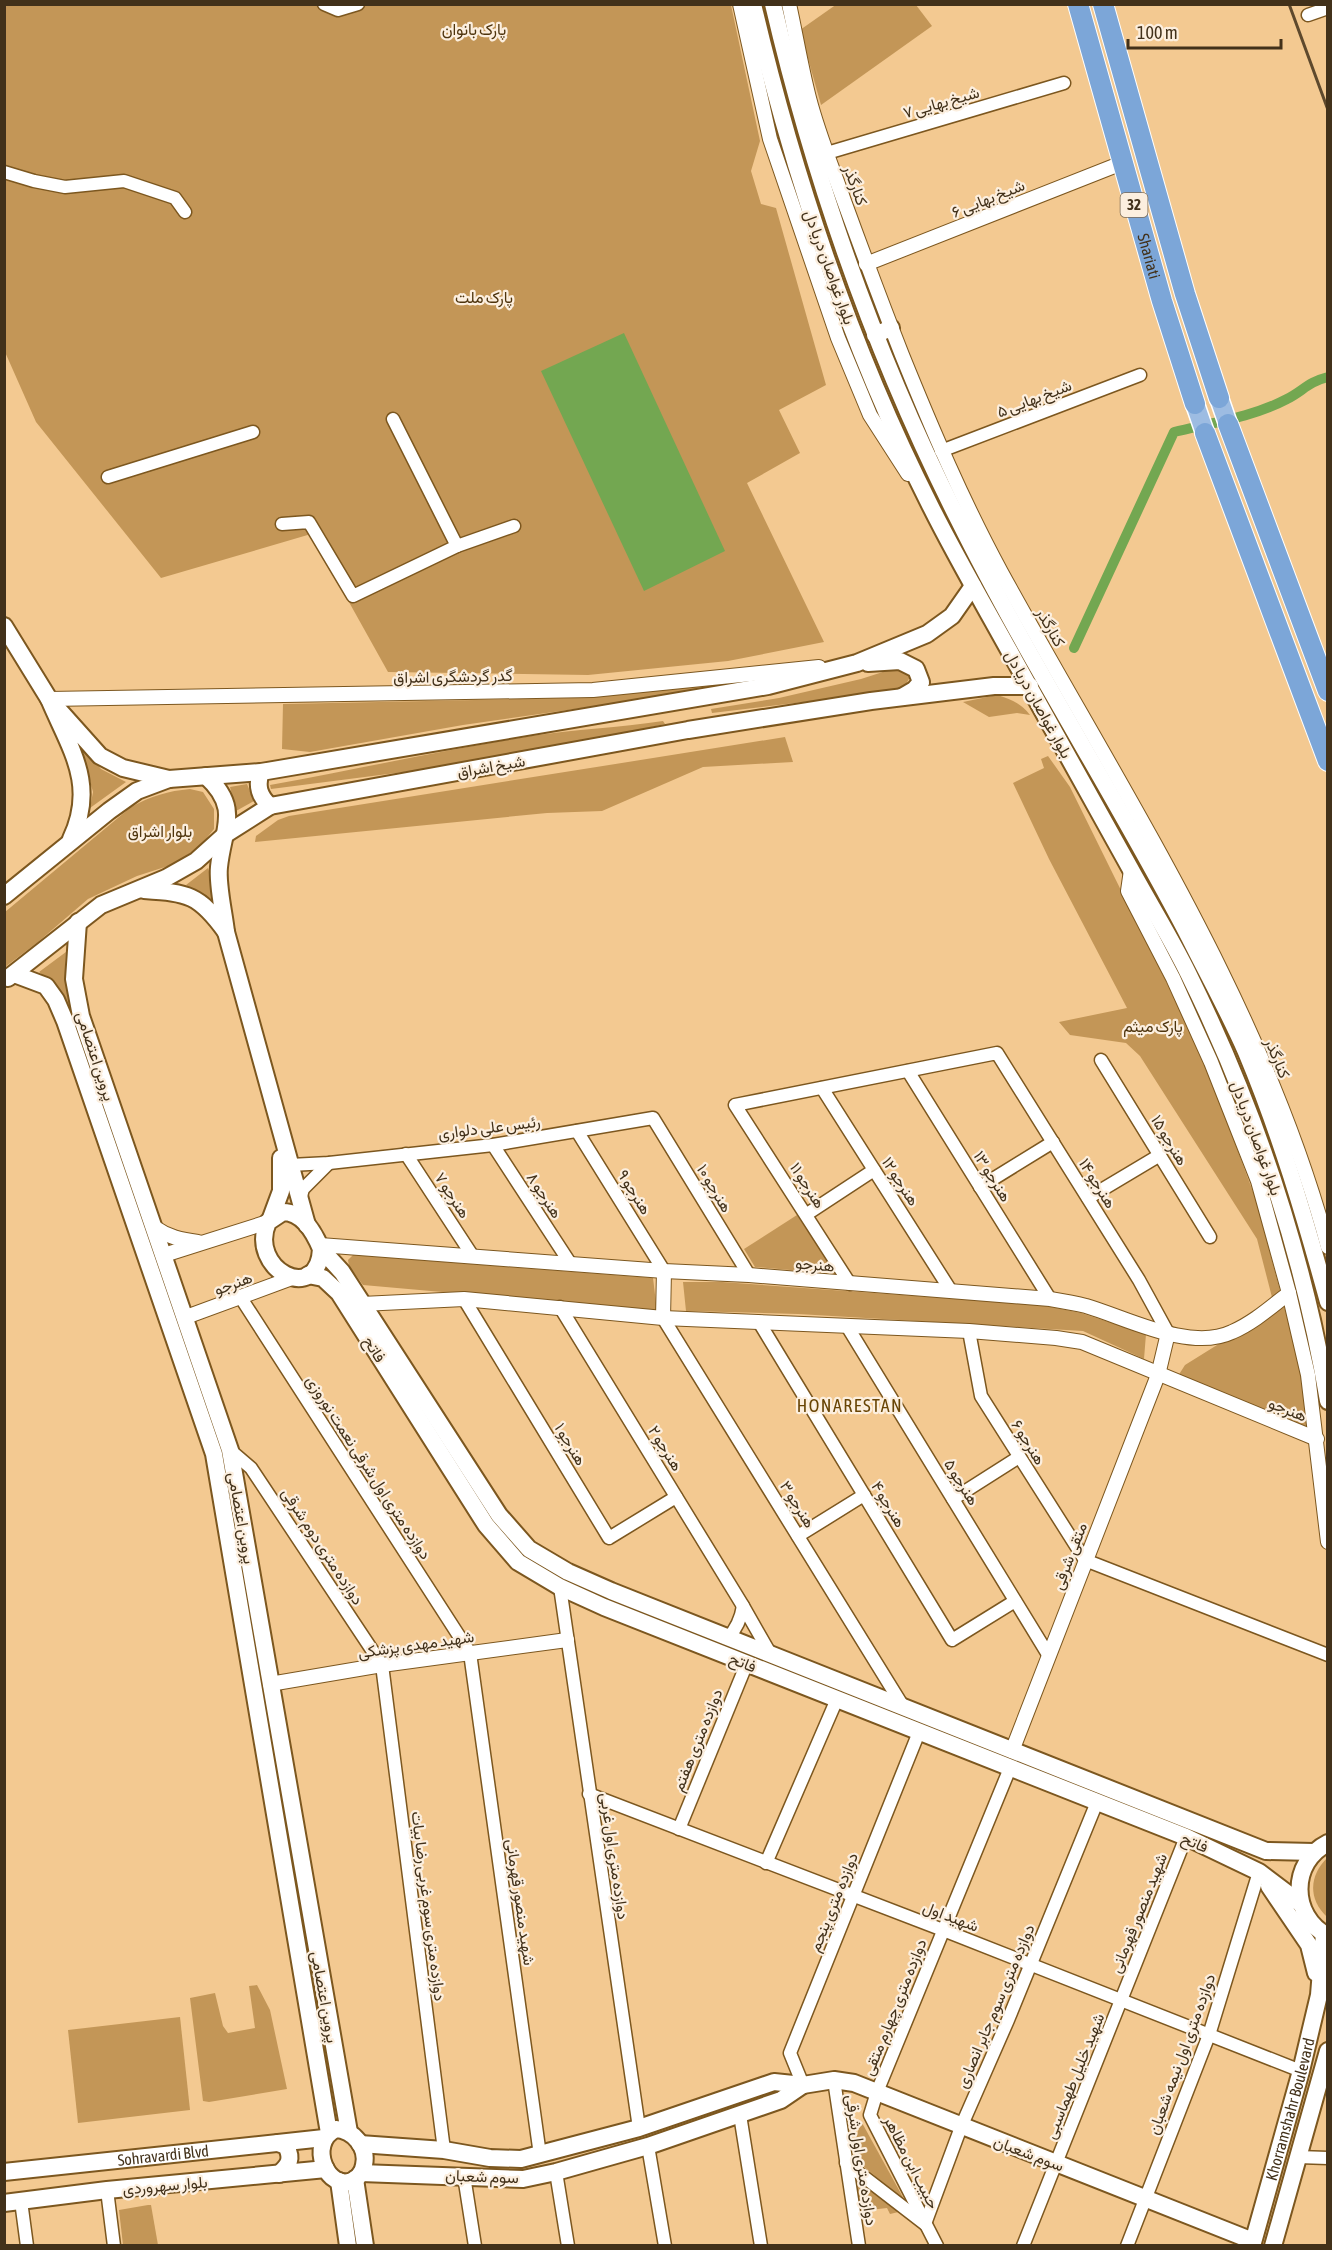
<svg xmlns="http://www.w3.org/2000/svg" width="1332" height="2250" font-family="'Asap Condensed',Vazirmatn,sans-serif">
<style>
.green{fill:#c39657}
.water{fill:#73a751}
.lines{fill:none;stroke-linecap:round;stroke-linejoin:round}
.canal{stroke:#73a751;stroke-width:10}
.minor-casing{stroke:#7c571f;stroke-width:15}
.tertiary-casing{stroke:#7c571f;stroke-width:16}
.secondary-casing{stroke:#7c571f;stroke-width:20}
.primary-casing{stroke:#fff;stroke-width:21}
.trunk-casing{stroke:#fff;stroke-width:22}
.minor{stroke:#fff;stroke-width:12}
.tertiary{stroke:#fff;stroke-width:14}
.secondary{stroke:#fff;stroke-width:16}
.primary{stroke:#9dbce2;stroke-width:18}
.trunk{stroke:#7ca6d8;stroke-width:20}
.rail{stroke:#5e492d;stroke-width:3}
.labels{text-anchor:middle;stroke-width:4.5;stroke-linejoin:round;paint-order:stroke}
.shield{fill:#fcefdf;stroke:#7a6a55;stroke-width:1.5}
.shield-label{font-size:15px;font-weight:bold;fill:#42311a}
.park-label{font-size:16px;fill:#4e340d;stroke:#fcefdf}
.street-label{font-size:16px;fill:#42311a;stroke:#fcefdf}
.neighbourhood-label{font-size:18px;letter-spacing:1.5px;fill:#684404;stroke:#fcefdf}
</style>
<rect width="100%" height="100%" fill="#f3c991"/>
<!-- green -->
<g class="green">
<polygon points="837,4 916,5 932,26 821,105 800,30"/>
<polygon points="4,5 731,5 760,141 751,171 761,204 776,208 826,385 779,410 800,453 747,483 824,642 728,661 588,675 388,672 311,534 161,578 36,422 5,352"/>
<polygon points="889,670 900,670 910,677 903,690 712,713 711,709 779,698 861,679"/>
<polygon points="801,673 631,701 463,725 310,752 282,749 283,704 574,698"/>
<path d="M997 695C1010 699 1021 703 1030 715L1017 713 989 717 963 702Z"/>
<path d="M663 721 665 724 557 748 435 768 271 789 270 785C358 769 444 750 531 736 575 729 619 728 663 721Z"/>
<polygon points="68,728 101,769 126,782 90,808 93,792 89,777"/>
<polygon points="785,737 793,762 703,767 602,811 547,813 255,842 256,836 278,820 289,816"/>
<polygon points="1048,756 1070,787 1188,1026 1216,1092 1256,1200 1315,1423 1303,1427 1178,1376 1185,1365 1275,1309 1257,1239 1140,1056 1126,1043 1070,1035 1059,1022 1127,1008 1049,859 1013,783 1044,768 1041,759"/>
<polygon points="247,784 254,801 236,811 230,787"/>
<path d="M190 789 203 792 214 809V829L201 845 183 858 168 866 137 876 88 899 38 942 5 967V912L131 807C151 796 168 791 190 789Z"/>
<polygon points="208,868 210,874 221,915 202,896 186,885"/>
<polygon points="66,952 65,967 67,978 150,1235 143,1236 64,1000 57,986 39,972"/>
<polygon points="797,1215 836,1274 755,1267 744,1249"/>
<polygon points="353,1255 653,1278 657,1311 363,1285 349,1266 348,1260"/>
<polygon points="683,1282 722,1282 1041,1305 1081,1313 1146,1334 1144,1359 1083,1331 798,1314 686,1311"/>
<path d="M1327 1858V1917C1308 1899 1309 1876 1327 1858Z"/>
<polygon points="257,1985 270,2010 287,2089 209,2102 203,2101 190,1998 215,1993 223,2026 228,2033 255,2028 249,1986"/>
<polygon points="180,2017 190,2110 78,2123 68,2030"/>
<polygon points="861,2121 905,2201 862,2165 852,2152"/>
<polygon points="855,2176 903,2211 890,2214 887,2208 861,2211"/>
<polygon points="148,2205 151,2205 158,2245 123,2245 119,2210"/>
</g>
<!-- water -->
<polygon class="water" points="624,333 725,551 644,591 541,371"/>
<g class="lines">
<!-- canal -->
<path class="canal" d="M1074 648 1174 432C1211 423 1253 417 1287 399 1303 391 1308 382 1328 377"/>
<!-- minor casing -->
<g class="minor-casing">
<g id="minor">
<polyline points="324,4 338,10 358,4"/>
<polyline points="1308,15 1328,8"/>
<polyline points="827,153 1064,83"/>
<polyline points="4,172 34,181 65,187 124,181 175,198 185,212"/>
<polyline points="941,451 1140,375"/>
<polyline points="108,477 253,432"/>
<polyline points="282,524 309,522 353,596 457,546 393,419"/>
<polyline points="457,546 514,526"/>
<polyline points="1101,1060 1210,1237"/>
<polyline points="908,1071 1050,1299"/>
<polyline points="822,1088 951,1291"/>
<polyline points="577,1131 664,1271"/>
<polyline points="493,1145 570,1263"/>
<polyline points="406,1154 472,1255"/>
<polyline points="290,1165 329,1163 493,1145 653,1118 749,1275"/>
<polyline points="980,1187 1053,1142"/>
<polyline points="1088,1198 1160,1155"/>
<polyline points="300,1200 303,1189 329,1163"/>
<polyline points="807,1214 874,1170"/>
<polyline points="850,1284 735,1105 997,1053 1139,1280 1168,1333"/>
<polyline points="241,1298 470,1653 540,2155"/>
<polyline points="464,1299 609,1538 676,1497"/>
<polyline points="560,1307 743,1606 771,1655"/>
<polyline points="663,1318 904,1708"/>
<polyline points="759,1322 952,1640 1015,1601"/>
<polyline points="847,1326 1049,1656"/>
<polyline points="969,1331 981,1396 1085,1560 1328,1655"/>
<polyline points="230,1450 251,1468 382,1665 444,2150"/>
<polyline points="953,1499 1019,1457"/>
<polyline points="798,1536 864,1495"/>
<polyline points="560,1587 639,2128"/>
<path d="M728 1638C737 1628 741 1619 743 1606"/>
<polyline points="589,1794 943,1930 1301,2071"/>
<polyline points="679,1829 747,1663"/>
<polyline points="766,1863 837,1699"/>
<polyline points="834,2080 859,2246"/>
<polyline points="803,2085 790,2053 919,1732"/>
<polyline points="740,2115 761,2246"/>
<polyline points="648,2146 665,2246"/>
<polyline points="1298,2157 1328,2158"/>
<polyline points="846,2163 925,2224 961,2127 1008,2020 1097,1802"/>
<polyline points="556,2172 568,2246"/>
<polyline points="464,2176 475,2246"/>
<polyline points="107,2190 114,2246"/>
<polyline points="21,2201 27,2246"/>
<polyline points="937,2246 870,2115 877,2092 1010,1768"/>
<polyline points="1023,2246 1186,1837"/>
<polyline points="1127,2246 1209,2035 1259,1872"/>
</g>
</g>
<!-- tertiary casing -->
<g class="tertiary-casing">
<g id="tertiary">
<polyline points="740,4 770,139 838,338 870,415 908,474"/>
<path d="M789 4C796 36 801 67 809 98 818 133 832 167 844 201 863 253 882 304 902 355 932 429 963 502 1001 572 1121 791 1263 1004 1328 1247"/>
<polyline points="866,264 1122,163"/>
<polyline points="49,699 593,690 819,667"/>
<polyline points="1131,870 1128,891 1173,978 1211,1062 1258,1181 1289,1293 1308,1375 1328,1542"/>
<path d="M154 1227C168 1237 181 1240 198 1242"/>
<path d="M320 1245 664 1271 749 1275 1050 1299C1062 1301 1074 1303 1086 1306 1127 1318 1190 1352 1232 1332 1253 1323 1271 1307 1289 1293"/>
<polyline points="164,1255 268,1222"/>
<polyline points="362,1304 464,1299 663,1318 969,1331 1056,1338 1082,1342 1317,1439"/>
<polyline points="186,1317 292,1278"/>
<polyline points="663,1318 664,1271"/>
<polyline points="270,1684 382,1665 567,1640"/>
<polyline points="1012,1751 1158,1375 1168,1333"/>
</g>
</g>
<!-- secondary casing -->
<g class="secondary-casing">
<g id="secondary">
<path d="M753 4C794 178 850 347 931 507 957 559 987 610 1015 661 1054 730 1092 799 1130 868 1149 903 1171 938 1189 975 1255 1109 1303 1253 1328 1401"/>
<path d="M773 4C815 184 875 354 958 519 1029 662 1116 796 1189 937 1208 975 1229 1013 1246 1052 1280 1133 1305 1218 1328 1302"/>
<polyline points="875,335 891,328"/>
<polyline points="4,626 49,699"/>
<polyline points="868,663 900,661 916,669 921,682 914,690 902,697"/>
<path d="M261 772C256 786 259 796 270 806"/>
<path d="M71 839C97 784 70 749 49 699L100 756 123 768 169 779"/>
<path d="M144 890C188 893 199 894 226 932 224 913 217 885 219 867 223 828 241 808 206 776"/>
<polyline points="4,896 109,811 137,791 169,779 261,772 768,686 857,663 927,634 952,616 973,586"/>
<polyline points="78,922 74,979 81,1016 230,1450 349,2132"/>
<polyline points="226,932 307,1225"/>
<polyline points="14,974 46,986 56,1000 65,1021 214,1454 329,2133"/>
<polyline points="8,978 101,905 166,878 196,861 226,834 270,806 688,730 871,701 994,686 1030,686"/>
<path d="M283 1212C303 1212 314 1232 321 1249 318 1306 247 1269 268 1222Z"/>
<polyline points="271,1218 281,1191 281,1158"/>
<polyline points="321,1249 342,1272 499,1515 529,1549 568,1572 611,1591 1266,1851 1314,1852"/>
<polyline points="308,1275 323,1278 339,1293 486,1525 518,1562 560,1587 604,1607 1186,1837 1259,1872 1300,1903"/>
<path d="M1328 1843C1290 1862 1290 1916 1328 1936"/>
<polyline points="1269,1886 1309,1945 1316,1973"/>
<path d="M336 2129C353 2130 368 2147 364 2165 363 2171 359 2177 354 2180 328 2194 306 2143 336 2129Z"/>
<path d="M278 2143 286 2146C293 2159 289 2165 279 2174"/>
<polyline points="360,2144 444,2150 490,2158 521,2159 639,2128 774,2082 803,2085 834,2080 854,2083 1253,2241"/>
<path id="s1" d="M4 2172 324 2138"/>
<polyline points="361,2173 523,2179 556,2172 648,2146 781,2100 803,2085"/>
<polyline points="355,2179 365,2246"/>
<polyline points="339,2181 348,2246"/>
<polyline points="4,2203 107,2190 326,2169"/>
<path id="s2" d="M1252 2246 1301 2071 1319 1995 1324 1934"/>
<polyline points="1273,2246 1328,2051"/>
</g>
</g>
<!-- primary casing -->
<g class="primary-casing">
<g id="primary">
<polyline points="1219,398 1228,424"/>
<polyline points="1195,404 1205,433"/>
</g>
</g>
<!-- trunk casing -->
<g class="trunk-casing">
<g id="trunk">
<path id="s3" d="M1078 4 1162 301 1195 404"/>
<polyline points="1103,4 1185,294 1219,398"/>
<polyline points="1228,424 1328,691"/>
<polyline points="1205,433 1328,761"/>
</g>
</g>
<!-- minor -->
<use href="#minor" class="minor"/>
<!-- tertiary -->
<use href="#tertiary" class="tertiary"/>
<!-- secondary -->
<use href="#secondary" class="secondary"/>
<!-- primary -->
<use href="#primary" class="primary"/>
<!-- trunk -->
<use href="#trunk" class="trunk"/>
<!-- rail -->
<polyline class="rail" points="1289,4 1328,110"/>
</g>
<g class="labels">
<!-- shield labels -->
<rect class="shield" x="1120.5" y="193" width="27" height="24" rx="4.5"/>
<g class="shield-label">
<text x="1134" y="210">32</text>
</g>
<!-- park labels -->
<g class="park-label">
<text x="474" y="35">پارک بانوان</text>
<text x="484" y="303">پارک ملت</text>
<text x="160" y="837">بلوار اشراق</text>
<text x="1153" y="1032">پارک میثم</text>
</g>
<!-- street labels -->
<g class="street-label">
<text transform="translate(941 102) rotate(-16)" y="6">شیخ بهایی ۷</text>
<text transform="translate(856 185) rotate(70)" y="6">کنارگذر</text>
<text transform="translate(988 198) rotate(-22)" y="6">شیخ بهایی ۶</text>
<text dy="6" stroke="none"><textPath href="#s3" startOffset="262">Shariati</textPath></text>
<text transform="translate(830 267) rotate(70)" y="6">بلوار غواصان دریا دل</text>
<text transform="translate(1034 398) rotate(-21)" y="6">شیخ بهایی ۵</text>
<text transform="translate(1051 627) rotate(61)" y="6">کنارگذر</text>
<text transform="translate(453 676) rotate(-1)" y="6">گدر گردشگری اشراق</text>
<text transform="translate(1039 704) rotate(61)" y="6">بلوار غواصان دریا دل</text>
<text transform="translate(491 766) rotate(-10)" y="6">شیخ اشراق</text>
<text transform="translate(96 1056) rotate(72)" y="6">پروین اعتصامی</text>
<text transform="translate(1278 1058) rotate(68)" y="6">کنارگذر</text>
<text transform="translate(489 1127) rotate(-7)" y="6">رئیس علی دلواری</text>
<text transform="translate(1257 1138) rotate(70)" y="6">بلوار غواصان دریا دل</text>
<text transform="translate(1170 1140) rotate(59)" y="6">هنرجو ۱۵</text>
<text transform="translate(993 1176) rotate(58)" y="6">هنرجو ۱۳</text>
<text transform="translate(901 1181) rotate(57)" y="6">هنرجو ۱۲</text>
<text transform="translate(1098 1183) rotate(58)" y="6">هنرجو ۱۴</text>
<text transform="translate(808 1185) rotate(57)" y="6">هنرجو ۱۱</text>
<text transform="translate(715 1188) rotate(59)" y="6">هنرجو ۱۰</text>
<text transform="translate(635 1192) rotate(58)" y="6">هنرجو ۹</text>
<text transform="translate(453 1195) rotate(57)" y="6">هنرجو ۷</text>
<text transform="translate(545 1195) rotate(57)" y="6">هنرجو ۸</text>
<text transform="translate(815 1264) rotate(5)" y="6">هنرجو</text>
<text transform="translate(233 1283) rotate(-20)" y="6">هنرجو</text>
<text transform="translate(375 1349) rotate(58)" y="6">فاتح</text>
<text transform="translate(1288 1409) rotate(22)" y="6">هنرجو</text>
<text transform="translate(1029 1442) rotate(58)" y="6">هنرجو ۶</text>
<text transform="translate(571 1444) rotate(59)" y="6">هنرجو ۱</text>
<text transform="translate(666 1448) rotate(58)" y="6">هنرجو ۲</text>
<text transform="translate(369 1467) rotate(57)" y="6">دوازده متری اول شرقی نعمت نوروزی</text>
<text transform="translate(962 1482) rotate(58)" y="6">هنرجو ۵</text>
<text transform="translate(798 1504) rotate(58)" y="6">هنرجو ۳</text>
<text transform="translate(889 1504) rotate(59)" y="6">هنرجو ۴</text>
<text transform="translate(242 1518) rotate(80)" y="6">پروین اعتصامی</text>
<text transform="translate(323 1546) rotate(57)" y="6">دوازده متری دوم شرقی</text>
<text transform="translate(1069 1556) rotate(-69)" y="6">متقی شرقی</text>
<text transform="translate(416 1644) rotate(-8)" y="6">شهید مهدی پزشکی</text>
<text transform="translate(743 1662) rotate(22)" y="6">فاتح</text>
<text transform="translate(697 1740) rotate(-68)" y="6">دوازده متری هفتم</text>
<text transform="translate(1195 1842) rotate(24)" y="6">فاتح</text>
<text transform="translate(615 1856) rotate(82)" y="6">دوازده متری اول غربی</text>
<text transform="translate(521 1902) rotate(82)" y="6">شهید منصور قهرمانی</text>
<text transform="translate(833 1902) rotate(-68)" y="6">دوازده متری پنجم</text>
<text transform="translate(429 1906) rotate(83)" y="6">دوازده متری سوم غربی رضا بیات</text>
<text transform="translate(1138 1913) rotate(-68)" y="6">شهید منصور قهرمانی</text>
<text transform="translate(951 1916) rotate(21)" y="6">شهید اول</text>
<text transform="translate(325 1997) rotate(80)" y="6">پروین اعتصامی</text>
<text transform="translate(995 2006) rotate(-67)" y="6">دوازده متری سوم جابر انصاری</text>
<text transform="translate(894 2007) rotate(-68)" y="6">دوازده متری چهارم متقی</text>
<text transform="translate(1181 2054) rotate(-70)" y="6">دوازده متری اول نیمه شعبان</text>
<text transform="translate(1074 2076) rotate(-68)" y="6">شهید خلیل طهماسبی</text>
<text dy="6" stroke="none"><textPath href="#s2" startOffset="142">Khorramshahr Boulevard</textPath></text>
<text transform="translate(1029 2153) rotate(21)" y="6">سوم شعبان</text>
<text dy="6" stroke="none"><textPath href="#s1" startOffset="160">Sohravardi Blvd</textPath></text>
<text transform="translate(862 2160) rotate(81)" y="6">دوازده متری اول شرقی</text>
<text transform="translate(912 2162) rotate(63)" y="6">حبیب ابن مظاهر</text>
<text transform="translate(482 2176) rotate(2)" y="6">سوم شعبان</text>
<text transform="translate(165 2185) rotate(-5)" y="6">بلوار سهروردی</text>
</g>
<!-- neighbourhood labels -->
<g class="neighbourhood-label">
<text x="850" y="1412">HONARESTAN</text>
</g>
</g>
<!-- border -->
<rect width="1332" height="2250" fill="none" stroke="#42311a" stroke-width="12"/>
<!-- scale -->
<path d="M1128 39v9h153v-9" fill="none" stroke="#42311a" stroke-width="3"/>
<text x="1137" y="39" font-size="18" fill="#42311a" stroke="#fcefdf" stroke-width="4.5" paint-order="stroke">100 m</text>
</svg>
